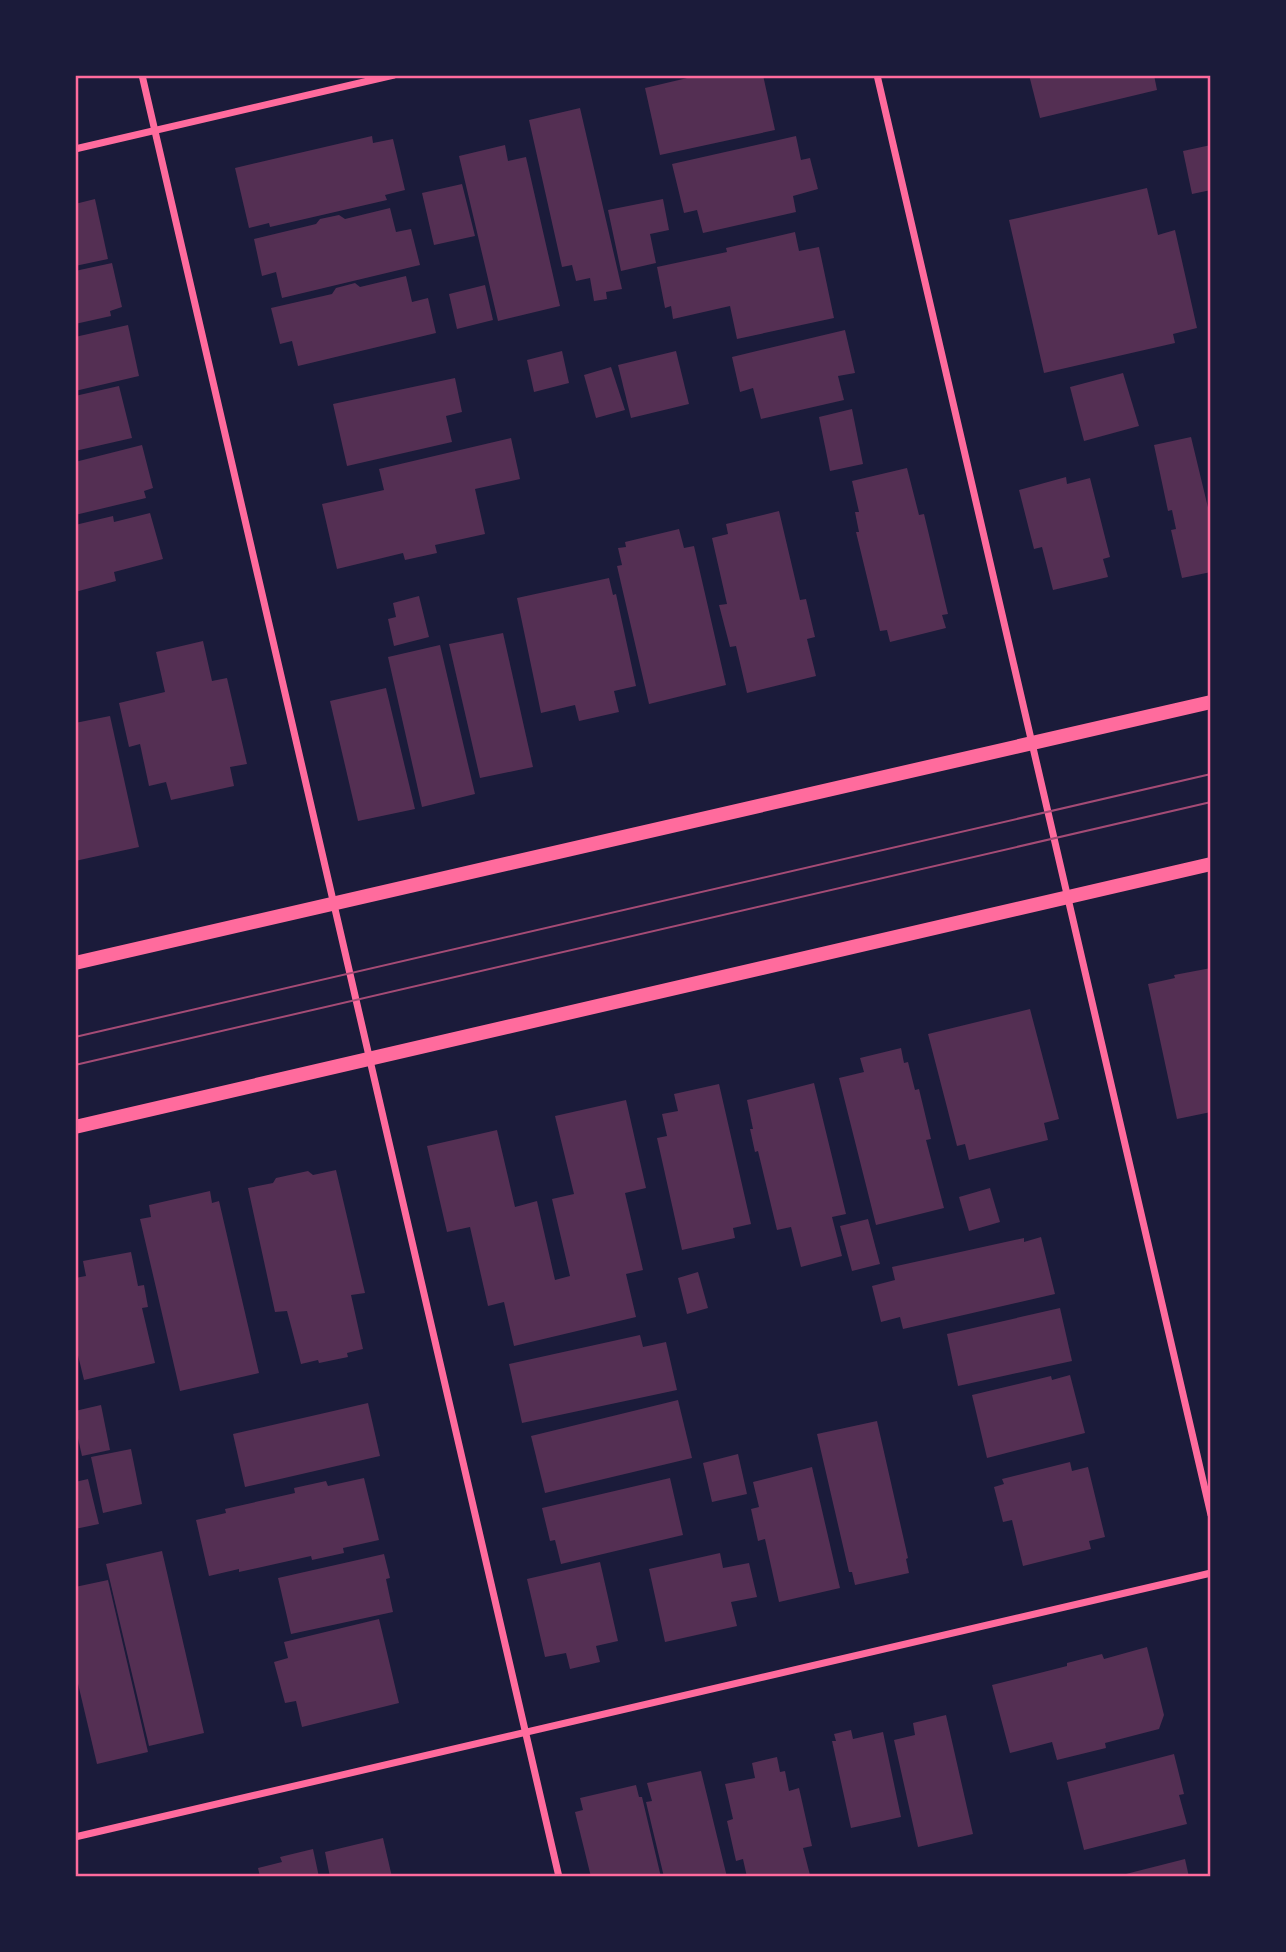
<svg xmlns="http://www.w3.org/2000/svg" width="1286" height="1952" font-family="Arial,sans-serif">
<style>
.building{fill:#542f53}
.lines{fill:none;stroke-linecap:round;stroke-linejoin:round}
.minor{stroke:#ff6b9d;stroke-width:7}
.secondary{stroke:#ff6b9d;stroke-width:14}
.tram{stroke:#a44b75;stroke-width:2}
.neatline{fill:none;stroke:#ff6b9d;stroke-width:2.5}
</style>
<rect width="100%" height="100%" fill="#1b1b3a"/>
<!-- building -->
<g class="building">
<polygon points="700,75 763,75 775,130 660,155 645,88"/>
<polygon points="1029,75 1154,75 1157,90 1040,118"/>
<polygon points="580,108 622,289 606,292 607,299 594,301 590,278 576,281 572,265 562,267 529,120"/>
<polygon points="372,136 373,143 393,139 405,190 385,195 387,200 270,227 269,223 249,228 235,168"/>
<polygon points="796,136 801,160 810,158 818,189 793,196 796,212 703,233 697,210 684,213 672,164"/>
<polygon points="505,145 508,161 526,157 560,306 498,321 459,156"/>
<polygon points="1211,145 1211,190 1192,194 1183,151"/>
<polygon points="462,184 475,236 434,245 422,193"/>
<polygon points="1147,188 1158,235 1175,230 1197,328 1173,334 1175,343 1044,373 1009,220"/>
<polygon points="95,199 108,259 75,266 75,204"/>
<polygon points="663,199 669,230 650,234 656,263 621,271 608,210"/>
<polygon points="390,208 396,232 411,229 420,265 282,298 276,272 262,276 254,239 316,224 320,219 339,215 345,219"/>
<polygon points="795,232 799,251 819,247 834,318 737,339 730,306 673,319 671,306 665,308 657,267 727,252 726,248"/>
<polygon points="112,263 122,307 110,311 111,316 75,324 75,271"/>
<polygon points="406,276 412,302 428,298 436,333 298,366 292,341 280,344 271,308 332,294 336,288 355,283 360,287"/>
<polygon points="485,285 493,320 457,329 449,294"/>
<polygon points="128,325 139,376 75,391 75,337"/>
<polygon points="845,330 855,373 838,376 844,400 761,419 753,388 740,392 732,357"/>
<polygon points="562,351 569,383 534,392 527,360"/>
<polygon points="676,351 689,404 631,418 618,365"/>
<polygon points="611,367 625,410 596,418 584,375"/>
<polygon points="1123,373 1139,426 1084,441 1070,387"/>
<polygon points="455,378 462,412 446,416 452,442 347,466 333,404"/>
<polygon points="119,386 132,438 75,451 75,396"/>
<polygon points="852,409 863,464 830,471 819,417"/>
<polygon points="1191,437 1211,520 1211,572 1182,578 1171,530 1176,529 1172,510 1168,511 1154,445"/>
<polygon points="511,438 520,479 475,489 485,534 435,545 437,553 405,560 403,553 337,569 322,504 384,490 379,469"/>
<polygon points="142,445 153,488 144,491 146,498 75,515 75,462"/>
<polygon points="907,468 919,515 924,514 948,614 942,615 946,628 890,642 887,630 880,631 856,532 859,532 855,512 859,512 852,481"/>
<polygon points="1066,477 1067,484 1090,478 1110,557 1103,559 1108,577 1053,590 1042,547 1034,549 1019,490"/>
<polygon points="779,511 800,600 806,599 815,637 807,639 816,676 747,693 736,646 730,647 719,605 727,604 712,538 728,534 726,524"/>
<polygon points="150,513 163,559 114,572 116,581 75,592 75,525 113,516 114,522"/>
<polygon points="679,529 684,548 694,546 726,685 649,704 617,566 622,565 618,548 626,547 625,542"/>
<polygon points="609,578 613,595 616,594 636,686 614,691 619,712 579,721 575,705 541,713 517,598"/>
<polygon points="419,596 429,637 394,646 388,619 396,617 393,603"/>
<polygon points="503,633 533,767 480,778 449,644"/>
<polygon points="203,641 212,681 227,678 247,764 230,767 234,786 171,800 166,782 149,786 140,744 129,747 119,703 165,692 156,652"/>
<polygon points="440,645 475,794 422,807 388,657"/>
<polygon points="386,688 415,809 358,821 330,701"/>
<polygon points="110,716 139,847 75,861 75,723"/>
<polygon points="1211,968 1211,1112 1177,1119 1148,984 1175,978 1174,975"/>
<polygon points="1030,1009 1059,1119 1044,1123 1048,1140 969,1160 965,1144 957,1146 928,1034"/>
<polygon points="901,1048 904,1063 908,1062 915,1090 919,1089 931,1139 926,1140 944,1208 876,1225 839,1078 864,1072 860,1058"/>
<polygon points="814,1083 846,1214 832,1217 842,1256 801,1267 791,1227 777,1230 758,1151 755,1152 750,1129 753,1129 747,1100"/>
<polygon points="719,1084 751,1224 733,1228 735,1238 682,1250 657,1138 667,1136 662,1114 678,1111 674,1094"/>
<polygon points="626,1100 646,1188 625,1193 643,1270 626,1274 636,1317 514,1346 504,1302 488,1306 470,1227 447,1232 427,1146 497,1130 515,1207 537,1201 555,1280 570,1276 552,1199 574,1194 555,1116"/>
<polygon points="336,1170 365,1293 351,1295 363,1349 347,1353 348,1357 319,1363 318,1360 301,1364 287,1311 275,1312 248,1188 273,1183 276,1178 308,1171 313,1175"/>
<polygon points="990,1188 1000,1222 969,1231 959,1197"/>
<polygon points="210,1191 212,1203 219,1201 259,1373 180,1391 140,1219 151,1217 149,1205"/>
<polygon points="868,1219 880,1264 852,1271 840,1226"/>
<polygon points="1041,1237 1055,1294 903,1329 900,1317 881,1322 872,1286 895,1280 892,1267 1024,1238 1024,1242"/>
<polygon points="131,1252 138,1286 144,1285 148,1307 142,1308 155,1363 84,1380 75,1343 75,1278 86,1276 83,1261"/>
<polygon points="698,1272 708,1308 687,1314 678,1278"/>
<polygon points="1060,1308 1072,1361 958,1386 947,1334"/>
<polygon points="640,1335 643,1347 666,1342 677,1390 522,1423 509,1364"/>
<polygon points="1070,1375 1085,1433 987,1458 972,1395 1051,1376 1052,1380"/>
<polygon points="678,1400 692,1458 545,1493 531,1436"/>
<polygon points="368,1403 380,1456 245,1487 233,1434"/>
<polygon points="101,1405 110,1450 82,1456 75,1425 75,1411"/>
<polygon points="877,1421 908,1558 906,1559 909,1573 855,1585 852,1572 849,1572 817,1434"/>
<polygon points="131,1449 142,1504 103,1513 91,1457"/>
<polygon points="738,1454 747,1494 712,1502 703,1463"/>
<polygon points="1070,1462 1072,1471 1088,1467 1105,1537 1089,1541 1091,1549 1023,1566 1012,1520 1003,1522 994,1487 1004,1484 1002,1479"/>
<polygon points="812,1467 840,1588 779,1602 765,1539 758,1541 751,1509 759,1507 753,1482"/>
<polygon points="364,1478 379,1540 343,1548 344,1553 312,1560 311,1556 239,1572 239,1569 209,1576 196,1520 226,1513 225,1509 295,1493 294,1488 326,1481 328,1486"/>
<polygon points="670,1478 683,1535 561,1564 555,1540 550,1541 542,1508"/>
<polygon points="88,1479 99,1524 75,1529 75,1482"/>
<polygon points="162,1551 204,1733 149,1746 106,1564"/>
<polygon points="720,1553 723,1568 749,1563 757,1597 731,1602 737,1626 665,1642 649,1569"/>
<polygon points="384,1554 390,1578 386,1579 393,1612 291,1634 278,1578"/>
<polygon points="600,1562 618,1641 596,1646 600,1662 570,1669 566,1653 545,1657 527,1579"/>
<polygon points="108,1580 148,1752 97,1764 75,1671 75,1587"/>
<polygon points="379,1619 399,1703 302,1727 296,1701 285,1703 274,1662 288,1658 284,1642"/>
<polygon points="1147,1647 1164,1715 1159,1729 1105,1743 1106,1748 1057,1760 1052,1742 1010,1753 992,1685 1067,1666 1067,1663 1102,1654 1104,1659"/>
<polygon points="946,1715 973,1834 918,1847 894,1740 915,1735 913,1723"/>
<polygon points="851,1730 853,1739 883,1732 901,1817 851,1828 832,1741 836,1741 834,1734"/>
<polygon points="1174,1754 1184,1794 1179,1795 1187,1824 1084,1850 1067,1782"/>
<polygon points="777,1757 780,1772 785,1771 789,1791 799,1788 812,1846 803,1848 810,1875 747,1877 743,1859 736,1861 727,1821 733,1819 725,1784 755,1778 752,1763"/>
<polygon points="701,1771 727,1877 664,1877 646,1802 652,1801 647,1783"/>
<polygon points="636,1785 639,1797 642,1797 661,1877 591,1877 575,1812 583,1810 580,1798"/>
<polygon points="383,1838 392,1877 330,1877 325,1852"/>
<polygon points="313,1849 319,1877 260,1877 258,1868 282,1862 280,1857"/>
<polygon points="1185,1859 1189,1877 1118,1877 1118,1876"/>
</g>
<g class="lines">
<!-- minor -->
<g class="minor">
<polyline points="142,75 559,1877"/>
<polyline points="877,75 1211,1515"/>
<polyline points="75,149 394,75"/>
<polyline points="75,1837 1211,1573"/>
</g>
<!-- secondary -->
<g class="secondary">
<polyline points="75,963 1211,702"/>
<polyline points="75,1127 1211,864"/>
</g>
<!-- tram -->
<g class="tram">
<polyline points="75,1037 1211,774"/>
<polyline points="75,1065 1211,802"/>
</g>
</g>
<!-- border -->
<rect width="1286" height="1952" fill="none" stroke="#1b1b3a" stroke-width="154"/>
<rect x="77" y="77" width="1132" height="1798" class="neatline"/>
</svg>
